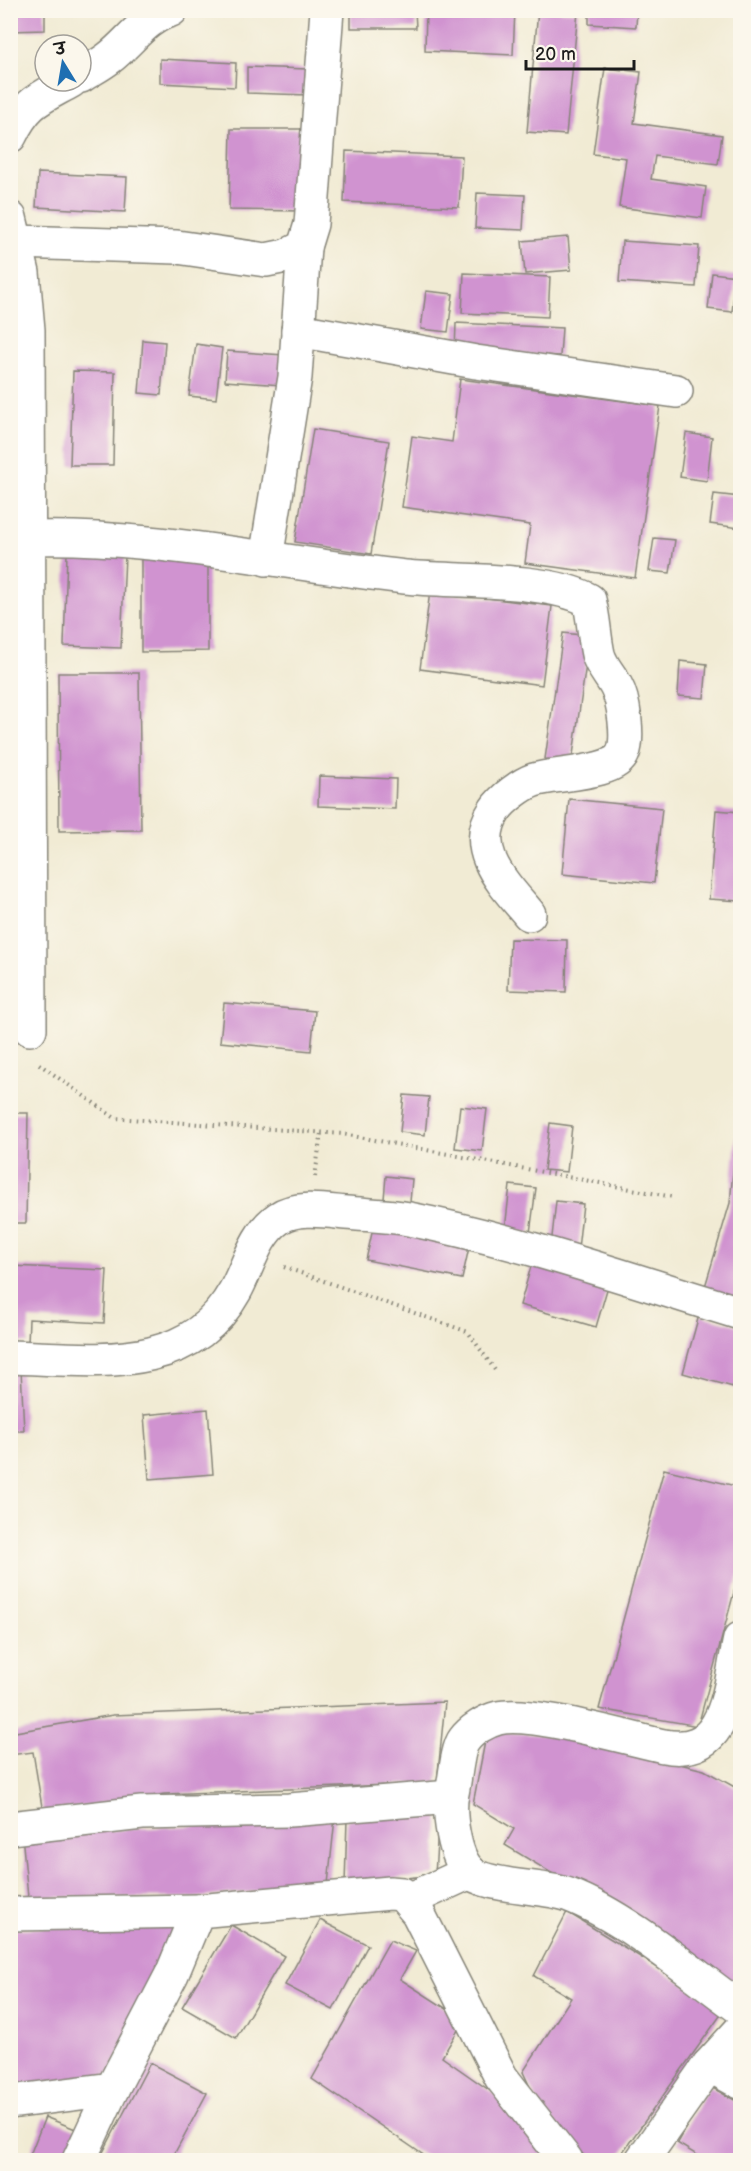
<svg xmlns="http://www.w3.org/2000/svg" width="751" height="2171" font-family="'Balsamiq Sans','Playpen Sans Deva',sans-serif">
<style>
.building{fill:#d093d0}
.lines{fill:none;stroke-linecap:round;stroke-linejoin:round}
.minor-casing{stroke:#868478;stroke-width:36}
.path{stroke:#868478;stroke-width:4;stroke-dasharray:1.5 4.5;stroke-linecap:butt}
.minor{stroke:#fff;stroke-width:33}
</style>
<rect width="100%" height="100%" fill="#fbf7ec"/>
<filter id="ink" filterUnits="userSpaceOnUse"><feTurbulence type="fractalNoise" baseFrequency=".0167" numOctaves="2"/><feDisplacementMap in="SourceGraphic" scale="12" xChannelSelector="R" yChannelSelector="G"/><feConvolveMatrix kernelMatrix="1 2 1 2 8 2 1 2 1" color-interpolation-filters="sRGB"/></filter>
<filter id="wash" filterUnits="userSpaceOnUse"><feTurbulence type="fractalNoise" baseFrequency=".008" numOctaves="4" result="noise"/><feDisplacementMap in="SourceGraphic" scale="24" xChannelSelector="R" yChannelSelector="G"/><feGaussianBlur stdDeviation="1.35" result="paint"/><feColorMatrix in="noise" values="0 0 0 0 0 0 0 0 0 0 0 0 0 0 0 0 0 1.4 0 .05"/><feComposite in="paint" operator="in"/></filter>
<g filter="url(#wash)">
<rect width="100%" height="100%" fill="#f1ebd4"/>
<g id="blocks">
<!-- building -->
<g class="building">
<polygon points="10,10 45,10 45,30 10,31"/>
<polygon points="351,10 415,10 416,28 351,28"/>
<polygon points="426,10 515,10 513,55 425,51"/>
<polygon points="538,10 578,12 566,135 527,132"/>
<polygon points="589,10 637,10 636,27 589,24"/>
<polygon points="160,59 236,63 235,87 160,83"/>
<polygon points="247,67 308,69 308,95 247,93"/>
<polygon points="605,68 641,72 634,123 722,135 718,164 655,156 651,179 706,187 702,218 619,207 626,158 593,154"/>
<polygon points="231,129 306,129 304,211 229,210"/>
<polygon points="346,151 462,156 459,207 344,202"/>
<polygon points="38,173 127,177 125,212 36,207"/>
<polygon points="477,193 525,195 523,230 475,228"/>
<polygon points="568,237 571,270 525,274 522,241"/>
<polygon points="622,241 699,246 696,287 619,282"/>
<polygon points="464,273 550,277 548,317 462,313"/>
<polygon points="712,273 736,276 732,312 708,309"/>
<polygon points="426,291 453,294 448,332 421,329"/>
<polygon points="456,323 562,328 560,356 455,351"/>
<polygon points="143,340 165,342 161,395 139,393"/>
<polygon points="196,344 222,348 216,399 189,396"/>
<polygon points="227,351 284,355 282,385 225,381"/>
<polygon points="73,371 115,372 113,465 70,465"/>
<polygon points="460,379 660,406 635,578 525,563 530,525 402,507 412,436 452,442"/>
<polygon points="313,429 389,441 371,554 295,542"/>
<polygon points="686,433 712,437 707,481 680,477"/>
<polygon points="714,494 740,497 740,528 710,524"/>
<polygon points="654,538 675,540 670,573 649,571"/>
<polygon points="67,553 125,555 121,648 64,646"/>
<polygon points="141,557 208,557 208,651 141,652"/>
<polygon points="430,591 552,606 542,685 420,669"/>
<polygon points="563,633 590,636 572,762 545,759"/>
<polygon points="680,661 707,664 704,698 678,696"/>
<polygon points="58,673 139,673 141,830 59,831"/>
<polygon points="10,726 13,726 14,759 10,759"/>
<polygon points="319,776 396,779 395,809 318,806"/>
<polygon points="569,799 662,808 654,883 562,874"/>
<polygon points="716,810 740,812 740,901 709,899"/>
<rect x="10" y="843" width="9" height="40"/>
<polygon points="510,939 567,940 566,992 508,990"/>
<rect x="10" y="945" width="11" height="35"/>
<polygon points="224,1003 315,1011 311,1051 220,1042"/>
<polygon points="404,1095 429,1097 425,1135 400,1132"/>
<polygon points="460,1106 487,1109 482,1151 455,1148"/>
<polygon points="739,1109 740,1109 740,1299 704,1290 730,1203"/>
<polygon points="10,1113 28,1113 26,1223 10,1223"/>
<polygon points="550,1123 572,1126 567,1172 544,1170"/>
<polygon points="386,1176 412,1179 410,1202 384,1199"/>
<polygon points="510,1185 536,1188 530,1233 505,1230"/>
<polygon points="556,1201 583,1204 578,1249 551,1246"/>
<polygon points="374,1224 470,1243 462,1279 366,1260"/>
<polygon points="532,1263 608,1286 596,1327 520,1305"/>
<polygon points="10,1266 107,1270 104,1323 29,1319 28,1343 10,1342"/>
<polygon points="699,1315 740,1326 740,1389 683,1373"/>
<polygon points="10,1368 21,1369 24,1431 10,1431"/>
<polygon points="208,1409 213,1474 149,1479 144,1415"/>
<polygon points="664,1469 740,1487 740,1570 698,1726 599,1709"/>
<polygon points="445,1702 437,1783 164,1794 43,1813 33,1752 10,1755 10,1733 113,1715"/>
<polygon points="487,1731 569,1737 704,1770 740,1790 740,1987 505,1845 514,1829 473,1804"/>
<polygon points="439,1810 435,1875 345,1884 347,1819"/>
<polygon points="335,1818 328,1884 195,1898 28,1897 22,1835"/>
<polygon points="567,1912 725,2009 617,2160 588,2160 538,2104 523,2072 571,1998 534,1976"/>
<polygon points="320,1920 368,1945 333,2010 285,1985"/>
<polygon points="182,1923 109,2075 10,2087 10,1929"/>
<polygon points="231,1925 284,1956 236,2038 182,2007"/>
<polygon points="390,1940 416,1951 400,1979 464,2020 442,2057 506,2102 550,2160 431,2160 312,2079"/>
<polygon points="150,2063 207,2093 171,2160 99,2160"/>
<polygon points="709,2086 740,2103 740,2160 705,2160 677,2143"/>
<polygon points="45,2117 78,2130 66,2160 28,2160"/>
</g>
</g>
</g>
<g filter="url(#ink)">
<use href="#blocks" fill-opacity="0" stroke="#868478" stroke-width="1.5"/>
<g class="lines">
<!-- minor casing -->
<g class="minor-casing">
<g id="minor">
<path d="M81 76C90 70 100 65 109 58 129 43 145 17 171 10"/>
<path d="M10 136C27 101 39 99 71 81"/>
<polyline points="10,218 23,273 28,330 30,1029"/>
<polyline points="16,242 177,247 266,260 286,256 304,247 311,224 327,10"/>
<polyline points="298,330 476,362 676,391"/>
<path d="M10 539C138 531 277 563 405 577 455 582 546 577 589 600 594 618 594 636 598 654 601 666 610 675 616 686 624 700 629 738 623 753 615 774 556 773 534 780 522 784 502 799 495 810 468 850 505 885 529 914"/>
<polyline points="266,559 295,377 304,247"/>
<path d="M10 1357C93 1359 188 1376 235 1291 248 1268 255 1234 279 1218 296 1206 326 1211 346 1213 366 1215 388 1215 409 1219 521 1241 631 1280 740 1313"/>
<path d="M740 1639C729 1687 729 1758 664 1746 627 1738 530 1710 498 1718 486 1721 471 1730 464 1740 457 1749 455 1781 452 1793 448 1813 454 1856 469 1871 485 1888 544 1885 569 1895 626 1917 690 1972 740 2008"/>
<polyline points="10,1828 142,1813 289,1810 451,1797"/>
<polyline points="409,1900 470,1872"/>
<polyline points="10,1914 198,1911"/>
<polyline points="709,2065 740,2082"/>
<polyline points="10,2102 112,2089 172,1974 198,1911 390,1893 402,1894 418,1913 501,2077 566,2160"/>
<polyline points="79,2160 112,2089"/>
<polyline points="642,2160 709,2065 740,2031"/>
</g>
</g>
<!-- path -->
<g class="path">
<polyline points="39,1064 115,1118 343,1134 673,1197"/>
<polyline points="315,1177 321,1133"/>
<polyline points="284,1267 468,1332 497,1373"/>
</g>
<!-- minor -->
<use href="#minor" class="minor"/>
</g>
</g>
<!-- margin -->
<rect width="751" height="2171" fill="none" stroke="#fbf7ec" stroke-width="36"/>
<!-- north arrow -->
<g transform="translate(63 63) rotate(349)"><circle r="28" fill="#fbf7ec" stroke="#a29f99" stroke-width="1.5"/>
<path d="M0-4.5L10 22L0 15L-10 22Z" fill="#1f6fb2"/>
<text y="-9" font-size="16" font-weight="bold" text-anchor="middle" fill="#1c1c1c">उ</text>
</g>
<!-- scale -->
<path d="M526 60v9h108v-9" fill="none" stroke="#1c1c1c" stroke-width="3"/>
<text x="535" y="60" font-size="18" fill="#1c1c1c" stroke="#fbf7ec" stroke-width="4.5" paint-order="stroke">20 m</text>
</svg>
